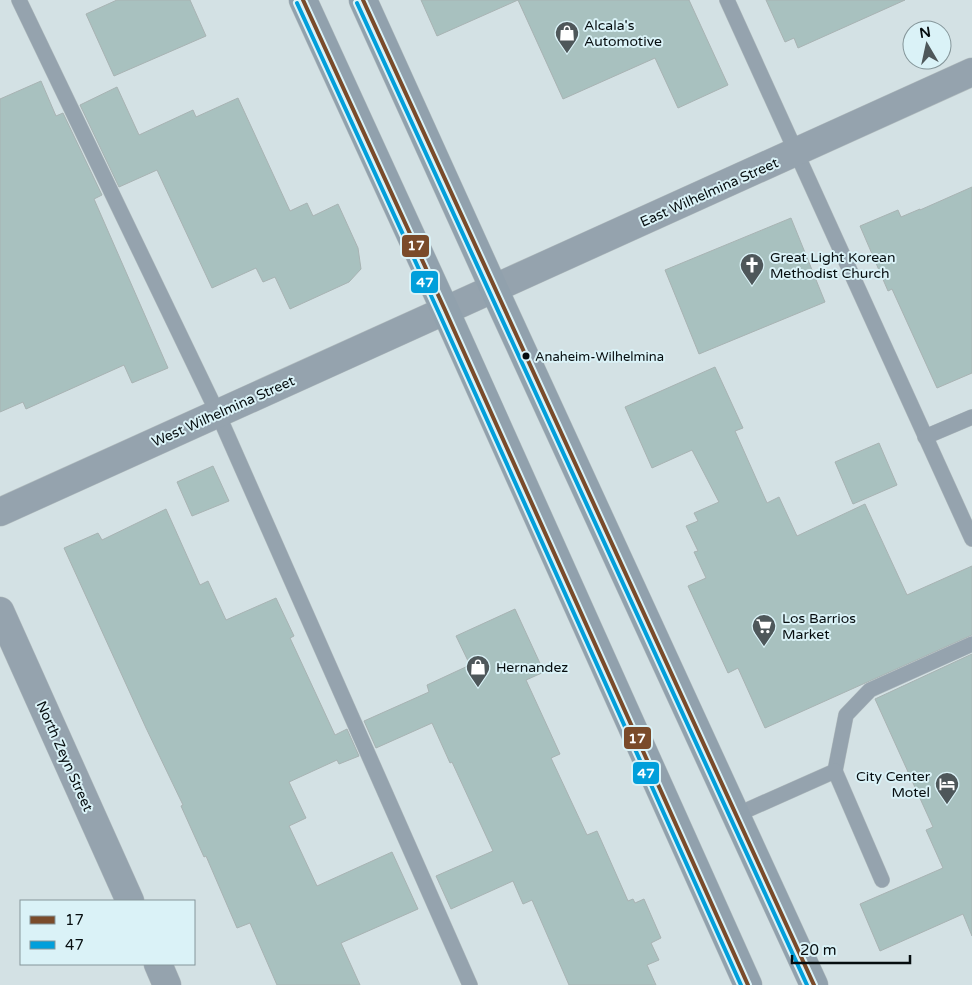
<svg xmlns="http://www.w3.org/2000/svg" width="972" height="985" font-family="'Varela Round',sans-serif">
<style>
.building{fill:#a8c1bf;stroke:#a8b3b3}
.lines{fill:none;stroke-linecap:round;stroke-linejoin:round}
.service-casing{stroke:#b4bec0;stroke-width:16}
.minor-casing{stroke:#b4bec0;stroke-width:29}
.secondary-casing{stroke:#b4bec0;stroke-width:29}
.service{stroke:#95a3ae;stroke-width:15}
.minor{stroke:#95a3ae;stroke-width:28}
.secondary{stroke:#91a1ad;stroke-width:28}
.bus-1-casing{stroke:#daf2f7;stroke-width:8}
.bus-2-casing{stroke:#daf2f7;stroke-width:8}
.bus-1{stroke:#7a4b2a;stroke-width:4}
.bus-2{stroke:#019fdb;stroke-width:4}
.bus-dot{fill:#060d0f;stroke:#daf2f7;stroke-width:2}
.labels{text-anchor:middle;stroke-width:4;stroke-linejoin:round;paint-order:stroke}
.bus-label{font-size:13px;fill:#060d0f;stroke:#daf2f7;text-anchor:start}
.poi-label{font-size:14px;fill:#060d0f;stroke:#daf2f7;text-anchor:start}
.street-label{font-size:14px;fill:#060d0f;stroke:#daf2f7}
.line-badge{stroke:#daf2f7;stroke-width:2}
.badge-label{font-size:14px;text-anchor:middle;font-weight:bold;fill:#fff}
</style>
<rect width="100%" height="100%" fill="#d3e1e4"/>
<!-- building -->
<g class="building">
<polygon points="117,0 190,0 206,36 114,76 86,14"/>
<polygon points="421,0 518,0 437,36"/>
<polygon points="518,0 689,0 728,85 678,108 655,58 563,99"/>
<polygon points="766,0 905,0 798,48 794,38 785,42"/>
<polygon points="41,81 56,116 63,113 102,195 94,199 168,368 132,383 124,365 26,409 23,402 0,412 0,99"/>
<polygon points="117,87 139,135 193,110 196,117 238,98 290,211 307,203 313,216 338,204 358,248 361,269 349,282 290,309 275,277 263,282 256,268 212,288 157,170 119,187 80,105"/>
<polygon points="972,187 972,373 937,388 892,289 888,291 860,226 898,210 901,217 920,209 920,210"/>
<polygon points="791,218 825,302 699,354 665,270"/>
<polygon points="715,367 743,428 735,431 767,503 779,497 797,536 865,504 907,595 972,566 972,635 765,728 738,668 728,673 688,586 706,578 694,552 698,551 686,526 698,521 694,513 719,502 692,450 652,468 625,407"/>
<polygon points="879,443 897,485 853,504 835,462"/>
<polygon points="213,466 229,501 192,516 177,482"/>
<polygon points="166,509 200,585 208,581 226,620 276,598 294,636 290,638 335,735 347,729 359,756 339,764 337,760 289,782 306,818 289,826 317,886 392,852 418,909 341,943 360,985 277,985 250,923 237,928 206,856 204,857 181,806 183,805 146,728 64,548 98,533 102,540"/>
<polygon points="515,609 544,672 526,680 560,754 551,758 587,835 597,831 628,901 633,899 635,903 644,899 661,938 651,943 659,960 647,965 656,985 569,985 532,900 523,904 513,881 451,909 436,876 493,851 452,762 450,763 432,723 376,748 364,721 429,692 427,685 470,665 456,636"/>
<polygon points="972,654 972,936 963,914 880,951 860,904 943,868 926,830 933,827 875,699"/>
</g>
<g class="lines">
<!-- service casing -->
<g class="service-casing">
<g id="service">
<polyline points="19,0 218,414 470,985"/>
<polyline points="727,0 972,539"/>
<polyline points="925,437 972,417"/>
<polyline points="835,771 846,715 870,690 972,644"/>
<polyline points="736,815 835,771 882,880"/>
</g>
</g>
<!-- minor casing -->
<g class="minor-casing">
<g id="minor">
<polyline points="0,512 972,72"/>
<polyline points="0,611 130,901"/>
<polyline points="158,964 167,985"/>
</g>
</g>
<!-- secondary casing -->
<g class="secondary-casing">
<g id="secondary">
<polyline points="303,0 445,310 748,985"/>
<polyline points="363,0 494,289 814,985"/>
</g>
</g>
<!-- service -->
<use href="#service" class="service"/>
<!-- minor -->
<use href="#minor" class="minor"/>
<!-- secondary -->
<use href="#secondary" class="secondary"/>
<!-- bus-1 casing -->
<g class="bus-1-casing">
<g id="bus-1">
<polyline points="303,0 445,310 748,985"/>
<polyline points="363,0 814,985"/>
</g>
</g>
<!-- bus-2 casing -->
<g class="bus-2-casing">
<g id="bus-2">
<polyline points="297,3 439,313 741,985"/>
<polyline points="357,3 807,985"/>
</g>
</g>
<!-- bus-1 -->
<use href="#bus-1" class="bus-1"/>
<!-- bus-2 -->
<use href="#bus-2" class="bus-2"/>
</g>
<!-- icons -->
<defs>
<g id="shop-pin" transform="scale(1.25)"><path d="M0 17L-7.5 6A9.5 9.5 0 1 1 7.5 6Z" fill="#4e575a" stroke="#daf2f7"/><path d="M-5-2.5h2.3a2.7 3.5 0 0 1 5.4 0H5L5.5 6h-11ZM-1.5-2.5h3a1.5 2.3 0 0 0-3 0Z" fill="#fff"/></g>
<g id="church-pin" transform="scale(1.25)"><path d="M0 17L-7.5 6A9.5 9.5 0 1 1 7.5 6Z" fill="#4e575a" stroke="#daf2f7"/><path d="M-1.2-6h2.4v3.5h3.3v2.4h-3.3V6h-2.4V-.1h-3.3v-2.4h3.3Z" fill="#fff"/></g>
<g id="supermarket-pin" transform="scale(1.25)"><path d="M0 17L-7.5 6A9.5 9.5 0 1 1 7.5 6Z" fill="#4e575a" stroke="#daf2f7"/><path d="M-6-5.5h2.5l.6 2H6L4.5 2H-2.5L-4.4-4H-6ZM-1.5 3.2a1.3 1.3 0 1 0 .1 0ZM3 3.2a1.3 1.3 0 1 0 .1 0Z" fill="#fff"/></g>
<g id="hotel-pin" transform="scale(1.25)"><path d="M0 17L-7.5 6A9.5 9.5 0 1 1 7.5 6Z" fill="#4e575a" stroke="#daf2f7"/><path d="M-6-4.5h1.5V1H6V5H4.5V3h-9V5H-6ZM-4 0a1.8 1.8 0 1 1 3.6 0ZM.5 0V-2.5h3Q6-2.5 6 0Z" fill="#fff"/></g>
</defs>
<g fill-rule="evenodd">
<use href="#shop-pin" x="567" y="33"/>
<use href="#church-pin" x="752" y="265"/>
<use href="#supermarket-pin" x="764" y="626"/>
<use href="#shop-pin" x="478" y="667"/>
<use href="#hotel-pin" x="947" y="784"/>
</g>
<!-- markers -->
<circle class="bus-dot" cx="526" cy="356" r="4.5"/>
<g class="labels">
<!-- bus labels -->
<g class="bus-label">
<text x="535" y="361">Anaheim-Wilhelmina</text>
</g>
<!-- poi labels -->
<g class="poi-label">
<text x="584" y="30">Alcala's<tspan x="584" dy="16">Automotive</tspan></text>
<text x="770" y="262">Great Light Korean<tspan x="770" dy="16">Methodist Church</tspan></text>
<text x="782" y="623">Los Barrios<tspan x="782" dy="16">Market</tspan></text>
<text x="496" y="672">Hernandez</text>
<text x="930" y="781" text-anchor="end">City Center<tspan x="930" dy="16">Motel</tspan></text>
</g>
<!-- street labels -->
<g class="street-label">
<text transform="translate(709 192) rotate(-24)" y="5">East Wilhelmina Street</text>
<text transform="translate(223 411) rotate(-24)" y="5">West Wilhelmina Street</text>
<text transform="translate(65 756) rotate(66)" y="5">North Zeyn Street</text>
</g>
</g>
<g class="line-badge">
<rect x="401" y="234" width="29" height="24" rx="5" fill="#7a4b2a"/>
<rect x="410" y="270" width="29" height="24" rx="5" fill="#019fdb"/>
<rect x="623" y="726" width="29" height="24" rx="5" fill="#7a4b2a"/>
<rect x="632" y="761" width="28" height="24" rx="5" fill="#019fdb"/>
</g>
<g class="badge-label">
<text x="416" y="250">17</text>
<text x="425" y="287">47</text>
<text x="637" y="743">17</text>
<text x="646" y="778">47</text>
</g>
<!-- legend -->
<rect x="20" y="900" width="175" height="65" fill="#daf2f7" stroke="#85969a"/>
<rect x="30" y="916" width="25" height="8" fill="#7a4b2a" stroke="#85969a"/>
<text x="65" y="925" font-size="15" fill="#060d0f">17</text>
<rect x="30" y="941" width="25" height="8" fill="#019fdb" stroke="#85969a"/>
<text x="65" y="950" font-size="15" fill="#060d0f">47</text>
<!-- north arrow -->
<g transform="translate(927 45) rotate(351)"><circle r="24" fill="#daf2f7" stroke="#85969a"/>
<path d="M0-4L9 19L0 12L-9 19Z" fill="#4e575a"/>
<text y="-8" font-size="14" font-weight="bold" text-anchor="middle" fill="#060d0f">N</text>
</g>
<!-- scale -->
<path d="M792 955v8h118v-8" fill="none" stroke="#060d0f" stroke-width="2.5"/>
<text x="800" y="955" font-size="15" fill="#060d0f" stroke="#daf2f7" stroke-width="4" paint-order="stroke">20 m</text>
</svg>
